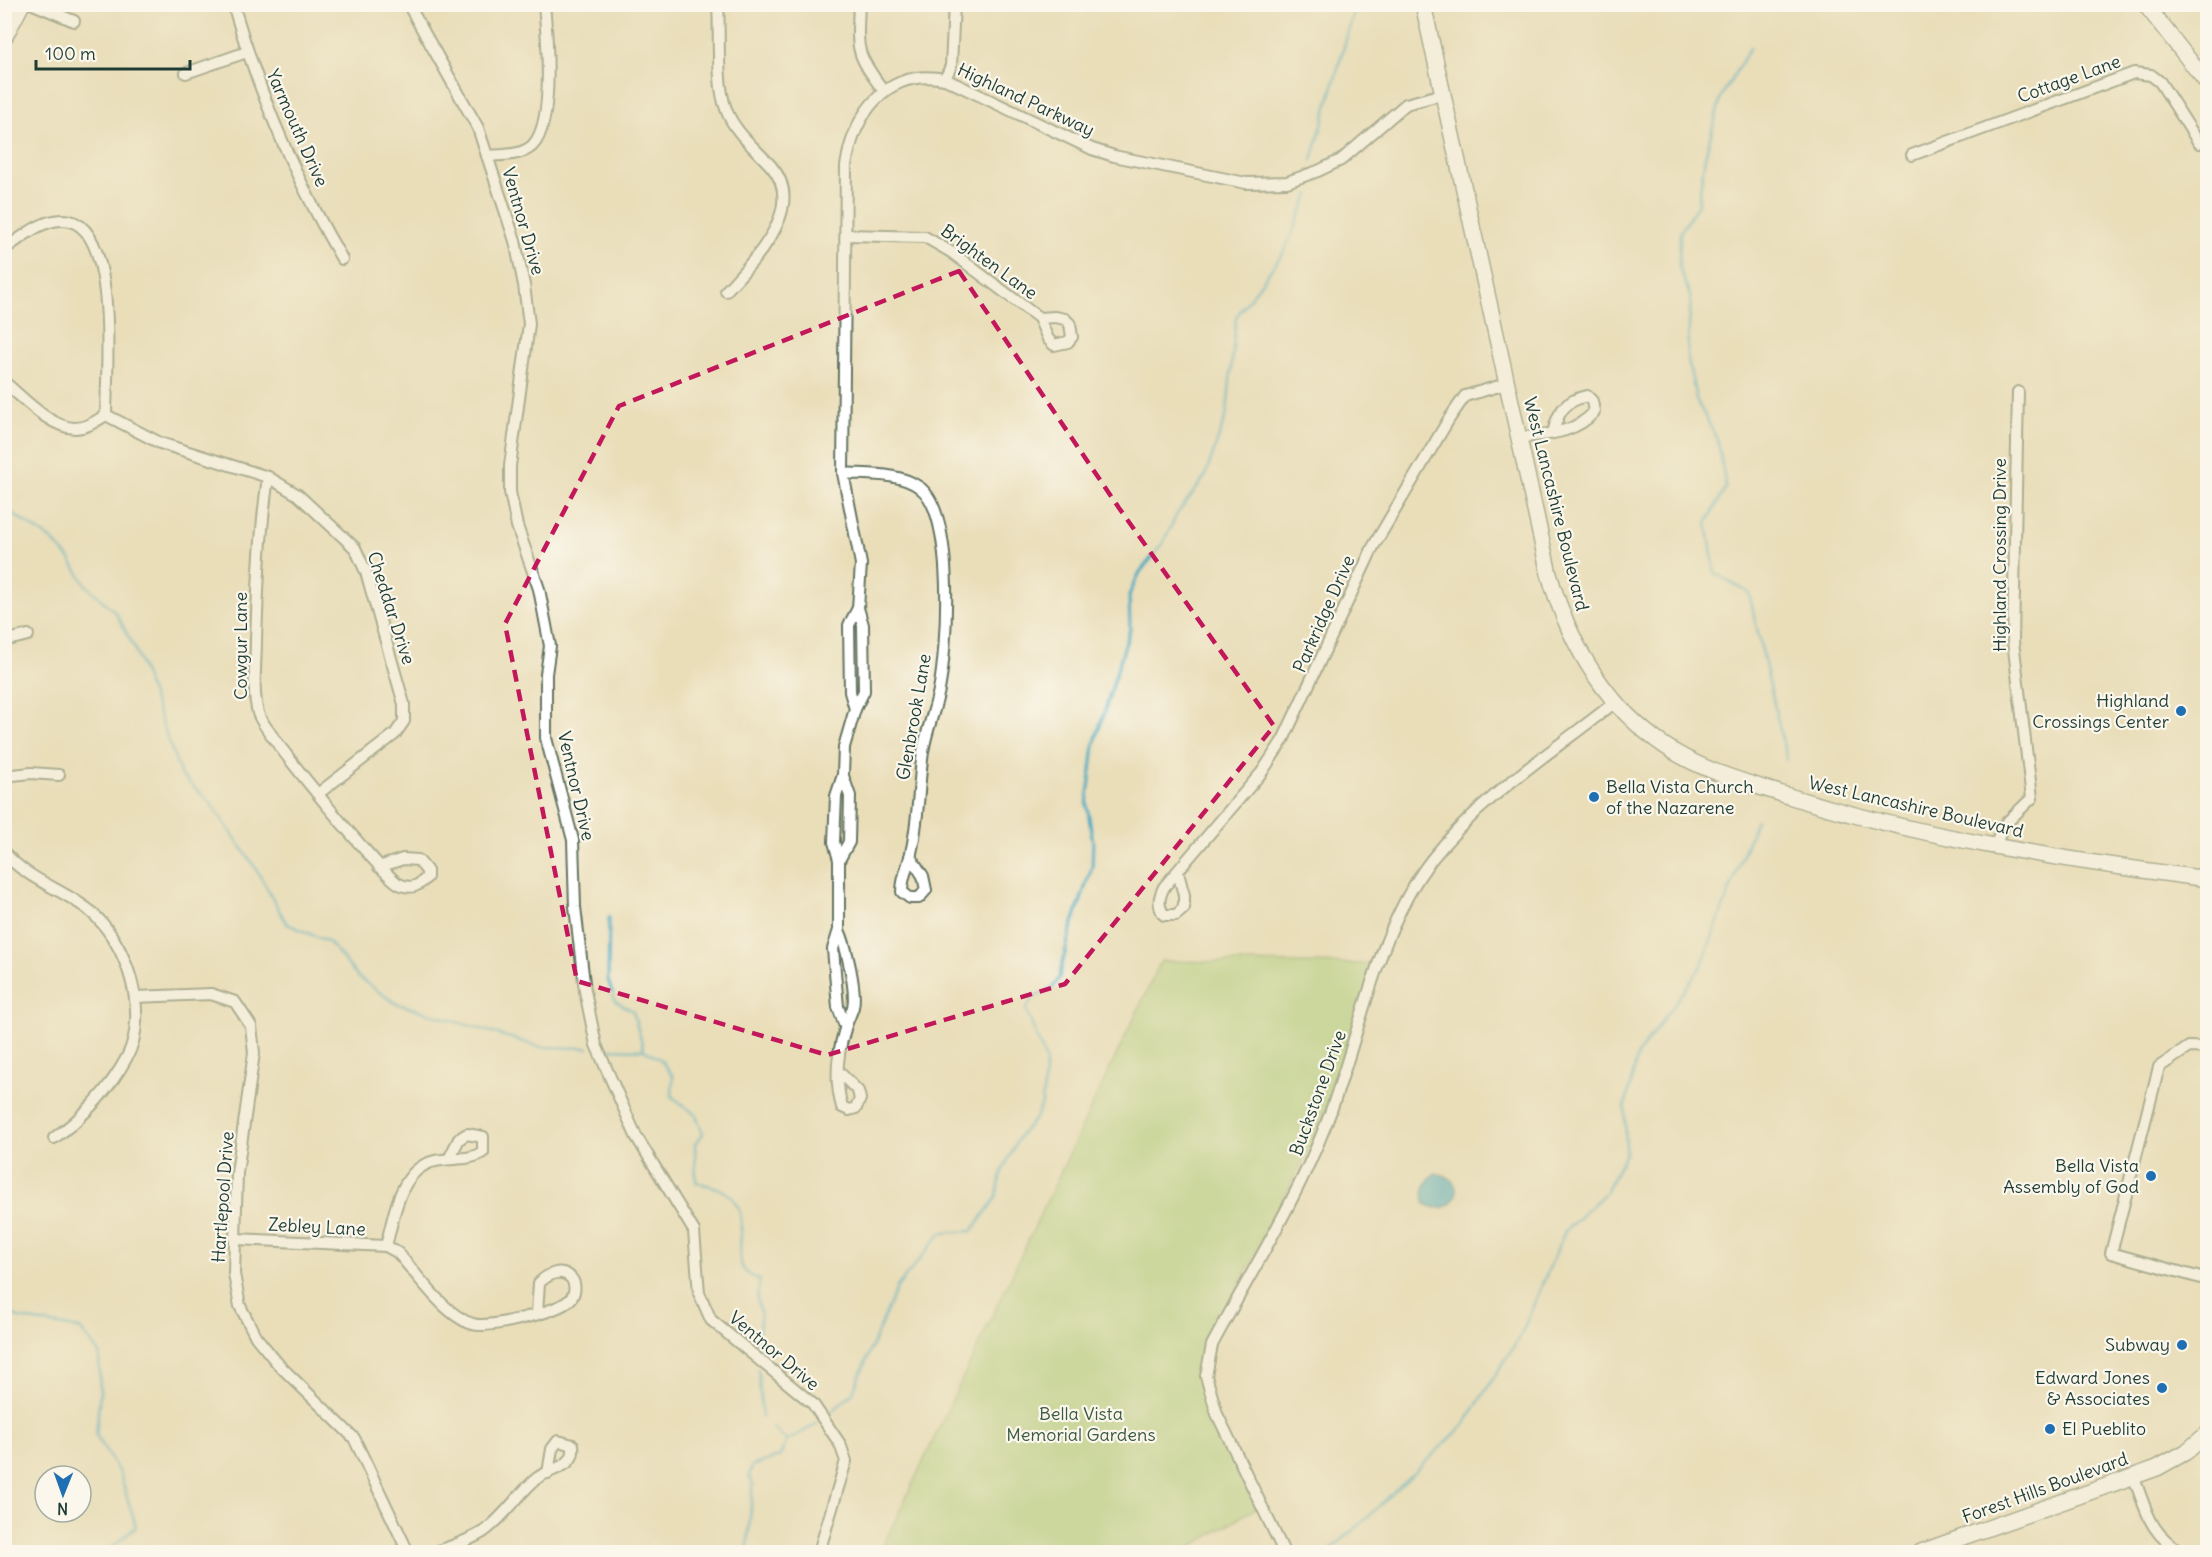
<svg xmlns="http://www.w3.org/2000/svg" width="2212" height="1557" font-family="Delius,sans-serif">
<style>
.green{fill:#a7ce79;stroke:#638656;stroke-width:1.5}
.water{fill:#41a8c1;stroke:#30727a;stroke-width:1.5}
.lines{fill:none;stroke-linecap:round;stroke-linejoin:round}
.stream{stroke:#41a8c1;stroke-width:3}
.minor-casing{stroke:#667563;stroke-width:14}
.secondary-casing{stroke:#667563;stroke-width:18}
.minor{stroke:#fff;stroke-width:10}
.secondary{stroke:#fff;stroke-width:15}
.marked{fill:none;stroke:#c2185b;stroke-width:4.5;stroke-dasharray:12 8;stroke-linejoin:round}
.poi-dot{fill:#1f6fb2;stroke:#fbf7ec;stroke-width:2}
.labels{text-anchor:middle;stroke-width:4.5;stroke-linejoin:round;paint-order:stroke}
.street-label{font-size:18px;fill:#1f3d34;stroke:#fbf7ec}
.poi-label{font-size:18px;fill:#1f3d34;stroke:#fbf7ec;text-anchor:end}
.park-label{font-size:18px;fill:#3a5a42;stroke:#fbf7ec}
</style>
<rect width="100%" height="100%" fill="#fbf7ec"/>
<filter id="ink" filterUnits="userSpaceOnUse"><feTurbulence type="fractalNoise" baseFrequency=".0167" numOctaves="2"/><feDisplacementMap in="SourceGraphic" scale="12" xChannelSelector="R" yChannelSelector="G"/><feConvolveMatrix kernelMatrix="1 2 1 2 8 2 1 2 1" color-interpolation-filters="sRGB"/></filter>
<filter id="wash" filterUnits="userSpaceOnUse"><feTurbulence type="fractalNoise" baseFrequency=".008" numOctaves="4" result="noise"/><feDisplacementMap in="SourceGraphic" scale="24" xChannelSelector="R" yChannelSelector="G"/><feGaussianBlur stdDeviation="1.35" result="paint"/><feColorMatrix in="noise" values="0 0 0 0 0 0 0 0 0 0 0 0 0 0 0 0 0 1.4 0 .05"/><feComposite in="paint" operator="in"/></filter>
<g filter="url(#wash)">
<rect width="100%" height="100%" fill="#eadeb9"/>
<!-- green -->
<path class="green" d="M1161 961 1375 964 1320 1128 1206 1350C1202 1368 1202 1384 1208 1403L1258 1507 1182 1552H880Z"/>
<!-- water -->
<path class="water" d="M1435 1173C1473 1177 1455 1223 1424 1203 1422 1190 1424 1182 1435 1173Z"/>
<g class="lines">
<!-- stream -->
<g class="stream">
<polyline points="1750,48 1721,97 1705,157 1698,204 1680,233 1679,267 1691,298 1687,354 1696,399 1718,441 1726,487 1707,523 1715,573 1749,593 1787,761"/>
<polyline points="1312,160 1356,4"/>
<polyline points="4,508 52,540 69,558 86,585 116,613 135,649 181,775 210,802 255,867 287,924 329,942 358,977 395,1003 540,1047 588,1048"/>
<path d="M609 917 608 980 615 1001 633 1011 644 1050 660 1059 673 1076 672 1097 696 1115 703 1134 695 1144 696 1182C704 1185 715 1186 722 1190 758 1211 730 1250 744 1270 747 1275 755 1278 760 1280L757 1297 761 1315 757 1349"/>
<polyline points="606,1049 644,1050"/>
<polyline points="4,1309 19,1318 80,1329 99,1353 100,1392 96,1435 120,1474 136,1527 110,1549 110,1552"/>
<polyline points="758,1369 762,1417"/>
<polyline points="831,1412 852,1394 897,1287 941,1233 972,1231 996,1198 1001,1174 1020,1135 1035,1119 1042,1104 1046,1061 1026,1009 1033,998 1053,988 1059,978 1070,932 1092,867 1093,842 1087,805 1094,745 1130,629 1129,595 1140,572 1162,545 1177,514 1205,477 1227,413 1236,317 1284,252 1309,194"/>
<polyline points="773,1428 787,1441"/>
<polyline points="747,1552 753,1484 749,1476 752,1466 780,1456 787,1441 818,1423"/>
<polyline points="1327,1552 1353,1531 1463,1426 1520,1337 1565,1231 1606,1192 1626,1152 1625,1106 1638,1054 1701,967 1756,820"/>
</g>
</g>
</g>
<g filter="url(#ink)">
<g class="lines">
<!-- minor casing -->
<g class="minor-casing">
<g id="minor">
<polyline points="33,4 74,21"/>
<path d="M233 4C259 93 295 179 342 259"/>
<polyline points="408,4 478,128 515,241 524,285 529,324 510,466 510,492 517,526 539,589 550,646 546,674 546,738 573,840 575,907 585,991 596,1045 636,1136 694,1231 699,1293 711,1320 813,1404 840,1444 846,1461 819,1552"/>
<path d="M718 4C720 33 716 84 726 109 734 132 755 148 771 166 808 208 754 260 726 291"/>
<path d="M859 4C857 51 855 52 883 90"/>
<polyline points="186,73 247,52"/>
<polyline points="945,79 951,66 954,4"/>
<polyline points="1912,155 2134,73 2151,75 2160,82 2199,143 2208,139"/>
<path d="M487 156C501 155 521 156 532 146 555 124 547 35 544 4"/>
<polyline points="847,235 925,237 951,252 1039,318 1048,339 1054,345 1068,342 1072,337 1070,324 1065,319 1055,317 1039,318"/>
<path d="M4 249C22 238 39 221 61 220 121 217 106 378 106 415 96 421 87 428 75 428 50 428 23 397 4 382"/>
<polyline points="106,415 160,443 268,477 298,495 355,548 366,572 404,704 404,721 395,734 319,793"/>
<path d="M1518 438C1546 434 1575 434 1594 412L1592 401 1587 396C1564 401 1558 412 1553 433"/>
<path d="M843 473C866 475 899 472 919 487 956 512 947 649 939 690 935 711 926 731 923 752 918 786 919 823 910 857 907 869 902 878 902 892L910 898H919L926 890 923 876 910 856"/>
<path d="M268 477C260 532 258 585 256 640 256 664 252 690 258 713 262 730 383 876 399 884 411 890 419 886 427 877V871L418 860 403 859 379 867"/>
<polyline points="4,641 28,635"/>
<path d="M855 709 850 692 849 625 858 608 861 564 843 473 846 166C854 114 886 68 945 79L1092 149 1114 156 1246 183 1287 182 1318 171 1341 160 1406 104 1443 94"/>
<polyline points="4,776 31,773 59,775"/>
<polyline points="1995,847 2003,826 2032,798 2013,641 2018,392"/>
<path d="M4 852C27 880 63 889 90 911 127 942 150 1013 127 1057 110 1089 83 1118 54 1138"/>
<polyline points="839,860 849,842 850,796 843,776"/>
<path d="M1178 873 1184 895V908L1176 915H1164C1157 905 1159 897 1164 887L1262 772 1283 740 1373 547 1449 419 1465 396 1506 384"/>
<polyline points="135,997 211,994 235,1002 251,1026 254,1053 237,1173 234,1274 240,1306 256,1337 279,1365 354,1438 408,1552"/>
<polyline points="845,1026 838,1007 833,949 839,930 839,860 834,842 836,796 843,775 844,747 855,709 864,691 863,625 858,608"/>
<polyline points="2208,1048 2189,1047 2159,1067 2111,1253 2208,1280"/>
<path d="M838 1071 858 1091 860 1099 856 1108 849 1110 842 1107C835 1082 837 1054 845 1029 847 1021 851 1014 853 1007 857 991 846 945 839 930"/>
<path d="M235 1239 386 1246 397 1252C416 1273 446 1317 473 1324 488 1329 555 1312 567 1302 575 1297 577 1285 571 1278 561 1267 547 1275 539 1283L537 1313"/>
<path d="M386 1246C395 1213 400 1163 442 1160 457 1158 471 1160 483 1152V1137L467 1134 459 1139 449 1159"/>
<path d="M2134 1478C2146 1509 2150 1536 2183 1552"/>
<path d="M436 1552C451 1546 469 1541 483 1532 504 1518 517 1495 536 1479 551 1467 576 1469 573 1445L558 1441 552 1449 548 1473"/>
<path d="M1284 1552 1217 1414 1206 1376 1212 1345C1251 1272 1296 1201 1326 1124 1359 1040 1376 930 1432 859 1481 797 1552 752 1614 703"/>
</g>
</g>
<!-- secondary casing -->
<g class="secondary-casing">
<g id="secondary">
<path d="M1423 4 1549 574C1569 643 1604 705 1665 746 1700 770 1742 781 1782 794 1921 838 2064 860 2208 879"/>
<polyline points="2145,4 2208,84"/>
<polyline points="4,38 22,4"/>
<polyline points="1921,1552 2157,1468 2186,1452 2208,1433"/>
</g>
</g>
<!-- minor -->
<use href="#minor" class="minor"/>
<!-- secondary -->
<use href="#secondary" class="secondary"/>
</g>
</g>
<!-- marked area -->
<path d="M0 0H2212V1557H0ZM959 271 1119 508 1274 726 1065 984 827 1055 577 981 505 624 619 406Z" fill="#eadeb9" fill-opacity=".55" fill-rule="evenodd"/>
<path class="marked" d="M959 271 1119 508 1274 726 1065 984 827 1055 577 981 505 624 619 406Z"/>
<!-- markers -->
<g class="poi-dot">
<circle cx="2181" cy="711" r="6"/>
<circle cx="1594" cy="797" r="6"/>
<circle cx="2151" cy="1176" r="6"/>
<circle cx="2182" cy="1345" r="6"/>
<circle cx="2162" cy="1388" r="6"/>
<circle cx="2050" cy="1429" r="6"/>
</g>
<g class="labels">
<!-- street labels -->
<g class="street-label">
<text transform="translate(2069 79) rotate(-20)" y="6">Cottage Lane</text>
<text transform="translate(1026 100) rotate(25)" y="6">Highland Parkway</text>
<text transform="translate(297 128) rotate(66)" y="6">Yarmouth Drive</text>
<text transform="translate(523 221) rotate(74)" y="6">Ventnor Drive</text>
<text transform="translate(989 262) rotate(36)" y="6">Brighten Lane</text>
<text transform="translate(1556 504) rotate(76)" y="6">West Lancashire Boulevard</text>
<text transform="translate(2000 555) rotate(-90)" y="6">Highland Crossing Drive</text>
<text transform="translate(391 608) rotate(72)" y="6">Cheddar Drive</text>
<text transform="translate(1324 614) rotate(-66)" y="6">Parkridge Drive</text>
<text transform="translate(241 646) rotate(-90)" y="6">Cowgur Lane</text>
<text transform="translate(914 717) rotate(-80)" y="6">Glenbrook Lane</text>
<text transform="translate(576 786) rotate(77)" y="6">Ventnor Drive</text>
<text transform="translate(1916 807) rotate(13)" y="6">West Lancashire Boulevard</text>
<text transform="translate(1318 1093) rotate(-70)" y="6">Buckstone Drive</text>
<text transform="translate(223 1197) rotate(-86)" y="6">Hartlepool Drive</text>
<text transform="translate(317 1227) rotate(3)" y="6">Zebley Lane</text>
<text transform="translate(774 1351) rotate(40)" y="6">Ventnor Drive</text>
<text transform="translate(2045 1488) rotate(-20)" y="6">Forest Hills Boulevard</text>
</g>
<!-- poi labels -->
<g class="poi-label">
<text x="2169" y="707">Highland<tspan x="2169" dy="21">Crossings Center</tspan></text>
<text x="1606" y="793" text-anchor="start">Bella Vista Church<tspan x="1606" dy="21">of the Nazarene</tspan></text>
<text x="2139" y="1172">Bella Vista<tspan x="2139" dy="21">Assembly of God</tspan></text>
<text x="2170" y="1351">Subway</text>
<text x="2150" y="1384">Edward Jones<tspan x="2150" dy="21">&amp; Associates</tspan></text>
<text x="2062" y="1435" text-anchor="start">El Pueblito</text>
</g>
<!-- park labels -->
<g class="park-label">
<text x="1081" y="1420">Bella Vista<tspan x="1081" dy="21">Memorial Gardens</tspan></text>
</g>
</g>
<!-- margin -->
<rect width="2212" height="1557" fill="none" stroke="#fbf7ec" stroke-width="24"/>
<!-- north arrow -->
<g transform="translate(63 1494) rotate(181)"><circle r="28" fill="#fbf7ec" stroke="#a3ada2" stroke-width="1.5"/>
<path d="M0-4.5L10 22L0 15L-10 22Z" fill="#1f6fb2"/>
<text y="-9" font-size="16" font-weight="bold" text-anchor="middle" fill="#1f3d34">N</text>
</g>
<!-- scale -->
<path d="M36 60v9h154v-9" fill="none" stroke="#1f3d34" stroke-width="3"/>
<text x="45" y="60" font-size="18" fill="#1f3d34" stroke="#fbf7ec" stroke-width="4.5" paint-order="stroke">100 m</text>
</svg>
